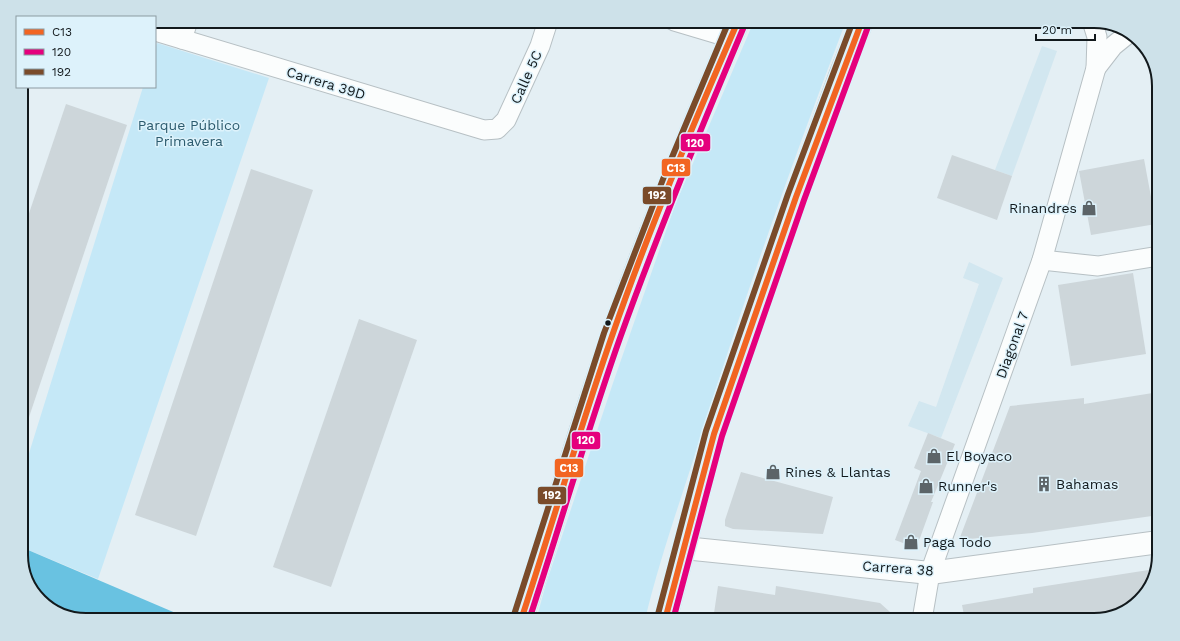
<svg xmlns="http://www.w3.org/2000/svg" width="1180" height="641" font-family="'Work Sans',sans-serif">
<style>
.built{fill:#d2e7f0}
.green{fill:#c5e8f7}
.water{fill:#69c2e1}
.building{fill:#cdd6da}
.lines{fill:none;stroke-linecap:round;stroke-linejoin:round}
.minor-casing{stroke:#b7c0c4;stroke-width:21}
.tertiary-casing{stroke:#b7c0c4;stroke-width:24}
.primary-casing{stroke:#afbcc1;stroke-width:24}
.minor{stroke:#fbfdfd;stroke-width:19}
.tertiary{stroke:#fbfdfd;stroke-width:22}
.primary{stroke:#eef4f7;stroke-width:22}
.bus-1-casing{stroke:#ddf2fb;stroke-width:9}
.bus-2-casing{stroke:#ddf2fb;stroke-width:9}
.bus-3-casing{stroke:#ddf2fb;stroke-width:9}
.bus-1{stroke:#f26522;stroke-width:6}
.bus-2{stroke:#e5007d;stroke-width:6}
.bus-3{stroke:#7a4b2a;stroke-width:6}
.bus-dot{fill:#12191c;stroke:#ddf2fb;stroke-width:1.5}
.labels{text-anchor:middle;stroke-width:3;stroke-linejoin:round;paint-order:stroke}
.street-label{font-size:14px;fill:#12191c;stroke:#ddf2fb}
.park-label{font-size:14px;fill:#2c5b6e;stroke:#ddf2fb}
.poi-label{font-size:14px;fill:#12191c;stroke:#ddf2fb;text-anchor:start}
.rim{fill:none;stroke:#12191c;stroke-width:2}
.line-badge{stroke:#ddf2fb;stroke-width:1.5}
.badge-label{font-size:11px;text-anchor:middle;font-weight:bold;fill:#fff}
</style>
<rect width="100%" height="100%" fill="#e4eff4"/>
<!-- built -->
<g class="built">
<polygon points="1042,46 1057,51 1012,176 995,170"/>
<polygon points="969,262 1003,278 941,438 908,426 919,401 936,407 979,284 963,278"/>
</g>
<!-- green -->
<g class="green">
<path d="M754 21H846C794 157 746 293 702 432 683 494 660 556 645 620H536L546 584 613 383 675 205Z"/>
<polygon points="157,43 269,78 98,579 21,547 21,479 143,87 155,87 155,49"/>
</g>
<!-- water -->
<polygon class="water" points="21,547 192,620 87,620 55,611 32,591 21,559"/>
<!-- building -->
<g class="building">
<polygon points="66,104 127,125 24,432 21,431 21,237"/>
<polygon points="952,155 1012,176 997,220 937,198"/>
<polygon points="1144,159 1156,224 1091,235 1079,171"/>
<polygon points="251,169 313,190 196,536 135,515"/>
<polygon points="1133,273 1146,354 1071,366 1058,285"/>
<polygon points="359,319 417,340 331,587 273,567"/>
<polygon points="1159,392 1159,515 1032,533 959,540 1010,406 1084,398 1084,404"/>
<polygon points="928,433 955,444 931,502 933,502 920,538 914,547 895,540 921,471 914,468"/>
<polygon points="741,472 833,497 823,534 733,529 725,526 725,520"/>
<polygon points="1155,569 1152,584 1130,609 1094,620 965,620 962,605 1033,593 1033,588"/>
<polygon points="718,586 775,595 776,586 880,603 899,620 713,620"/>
</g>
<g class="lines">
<!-- minor casing -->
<g class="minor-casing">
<g id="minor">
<polyline points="674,21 731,38"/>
<polyline points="155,31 484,130 497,129 506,120 540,46 548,21"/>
<polyline points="182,39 188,21"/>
<polyline points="1096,68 1113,46 1129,33"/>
<polyline points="1042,260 1098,266 1159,256"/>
<polyline points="922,620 930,573 1042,260 1096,68 1097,37 1092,21"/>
</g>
</g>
<!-- tertiary casing -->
<g class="tertiary-casing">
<polyline id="tertiary" points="684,548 930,573 1159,542"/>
</g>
<!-- primary casing -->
<g class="primary-casing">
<g id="primary">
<path d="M521 620C552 526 579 430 612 336 650 229 693 125 738 21"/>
<polyline points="665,620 714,434 796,197 840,76 862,21"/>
</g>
</g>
<!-- minor -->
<use href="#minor" class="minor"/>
<!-- tertiary -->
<use href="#tertiary" class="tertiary"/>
<!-- primary -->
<use href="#primary" class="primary"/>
<!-- bus-1 casing -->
<g class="bus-1-casing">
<g id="bus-1">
<path d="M521 620C552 526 579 430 612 336 649 229 693 125 738 21"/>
<polyline points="665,620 714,434 796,197 862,21"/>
</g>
</g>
<!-- bus-2 casing -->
<g class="bus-2-casing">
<g id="bus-2">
<path d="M529 620C560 526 587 431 620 338 658 232 701 128 745 24"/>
<polyline points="673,620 722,436 804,200 869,24"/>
</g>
</g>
<!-- bus-3 casing -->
<g class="bus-3-casing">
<g id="bus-3">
<polyline points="513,618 604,333 665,174 729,21"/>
<polyline points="657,618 706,431 788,194 853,21"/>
</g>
</g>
<!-- bus-1 -->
<use href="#bus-1" class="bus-1"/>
<!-- bus-2 -->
<use href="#bus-2" class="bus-2"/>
<!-- bus-3 -->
<use href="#bus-3" class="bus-3"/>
</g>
<!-- icons -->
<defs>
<g id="shop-bare" transform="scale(1.2)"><path d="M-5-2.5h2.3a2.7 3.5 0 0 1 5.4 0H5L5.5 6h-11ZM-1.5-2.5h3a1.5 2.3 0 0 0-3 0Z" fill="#5c6468" stroke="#ddf2fb" stroke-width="2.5" paint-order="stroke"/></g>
<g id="building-bare" transform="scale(1.2)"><path d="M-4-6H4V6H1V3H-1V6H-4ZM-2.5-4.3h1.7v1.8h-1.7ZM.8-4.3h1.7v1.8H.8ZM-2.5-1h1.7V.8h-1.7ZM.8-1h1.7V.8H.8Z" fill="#5c6468" stroke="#ddf2fb" stroke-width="2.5" paint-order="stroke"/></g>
</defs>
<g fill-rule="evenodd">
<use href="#shop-bare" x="1089" y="208"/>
<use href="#shop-bare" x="934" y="456"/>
<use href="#shop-bare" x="773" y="472"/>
<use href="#building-bare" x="1044" y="484"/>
<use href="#shop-bare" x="926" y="486"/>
<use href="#shop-bare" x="911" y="542"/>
</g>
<!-- markers -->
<circle class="bus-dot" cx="608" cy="323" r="3.5"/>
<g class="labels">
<!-- street labels -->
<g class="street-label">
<text transform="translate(526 77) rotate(-66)" y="5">Calle 5C</text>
<text transform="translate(326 83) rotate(17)" y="5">Carrera 39D</text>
<text transform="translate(1012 345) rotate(-70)" y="5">Diagonal 7</text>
<text transform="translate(898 568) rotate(4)" y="5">Carrera 38</text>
</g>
<!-- park labels -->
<g class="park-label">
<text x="189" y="130">Parque Público<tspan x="189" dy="16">Primavera</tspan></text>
</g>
<!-- poi labels -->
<g class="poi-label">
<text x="1077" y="213" text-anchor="end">Rinandres</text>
<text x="946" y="461">El Boyaco</text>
<text x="785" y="477">Rines &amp; Llantas</text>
<text x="1056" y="489">Bahamas</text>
<text x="938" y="491">Runner's</text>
<text x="923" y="547">Paga Todo</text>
</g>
</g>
<!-- crop -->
<path d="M0 0H1180V641H0ZM86 28H1094A58 58 0 0 1 1152 86V555A58 58 0 0 1 1094 613H86A58 58 0 0 1 28 555V86A58 58 0 0 1 86 28Z" fill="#cde1e9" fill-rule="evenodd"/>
<path class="rim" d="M86 28H1094A58 58 0 0 1 1152 86V555A58 58 0 0 1 1094 613H86A58 58 0 0 1 28 555V86A58 58 0 0 1 86 28Z"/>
<g class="line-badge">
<rect x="680" y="133" width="31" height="19" rx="4" fill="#e5007d"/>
<rect x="661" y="158" width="30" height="19" rx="4" fill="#f26522"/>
<rect x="642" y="186" width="30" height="19" rx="4" fill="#7a4b2a"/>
<rect x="571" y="431" width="30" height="19" rx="4" fill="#e5007d"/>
<rect x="554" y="458" width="30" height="20" rx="4" fill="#f26522"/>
<rect x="537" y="486" width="30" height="19" rx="4" fill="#7a4b2a"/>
</g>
<g class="badge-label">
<text x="695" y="147">120</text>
<text x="676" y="172">C13</text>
<text x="657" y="199">192</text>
<text x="586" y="444">120</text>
<text x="569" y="472">C13</text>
<text x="552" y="499">192</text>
</g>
<!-- legend -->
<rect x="16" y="16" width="140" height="72" fill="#ddf2fb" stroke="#8c9ba2"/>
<rect x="24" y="29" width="20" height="6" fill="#f26522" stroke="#8c9ba2"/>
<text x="52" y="36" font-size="12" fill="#12191c">C13</text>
<rect x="24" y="49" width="20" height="6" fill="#e5007d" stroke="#8c9ba2"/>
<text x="52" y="56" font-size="12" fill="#12191c">120</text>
<rect x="24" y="69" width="20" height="6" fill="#7a4b2a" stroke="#8c9ba2"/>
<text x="52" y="76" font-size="12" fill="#12191c">192</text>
<!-- scale -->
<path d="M1036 34v6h59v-6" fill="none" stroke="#12191c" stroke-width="2"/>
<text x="1042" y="34" font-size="12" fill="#12191c" stroke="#ddf2fb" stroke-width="3" paint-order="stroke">20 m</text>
</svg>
